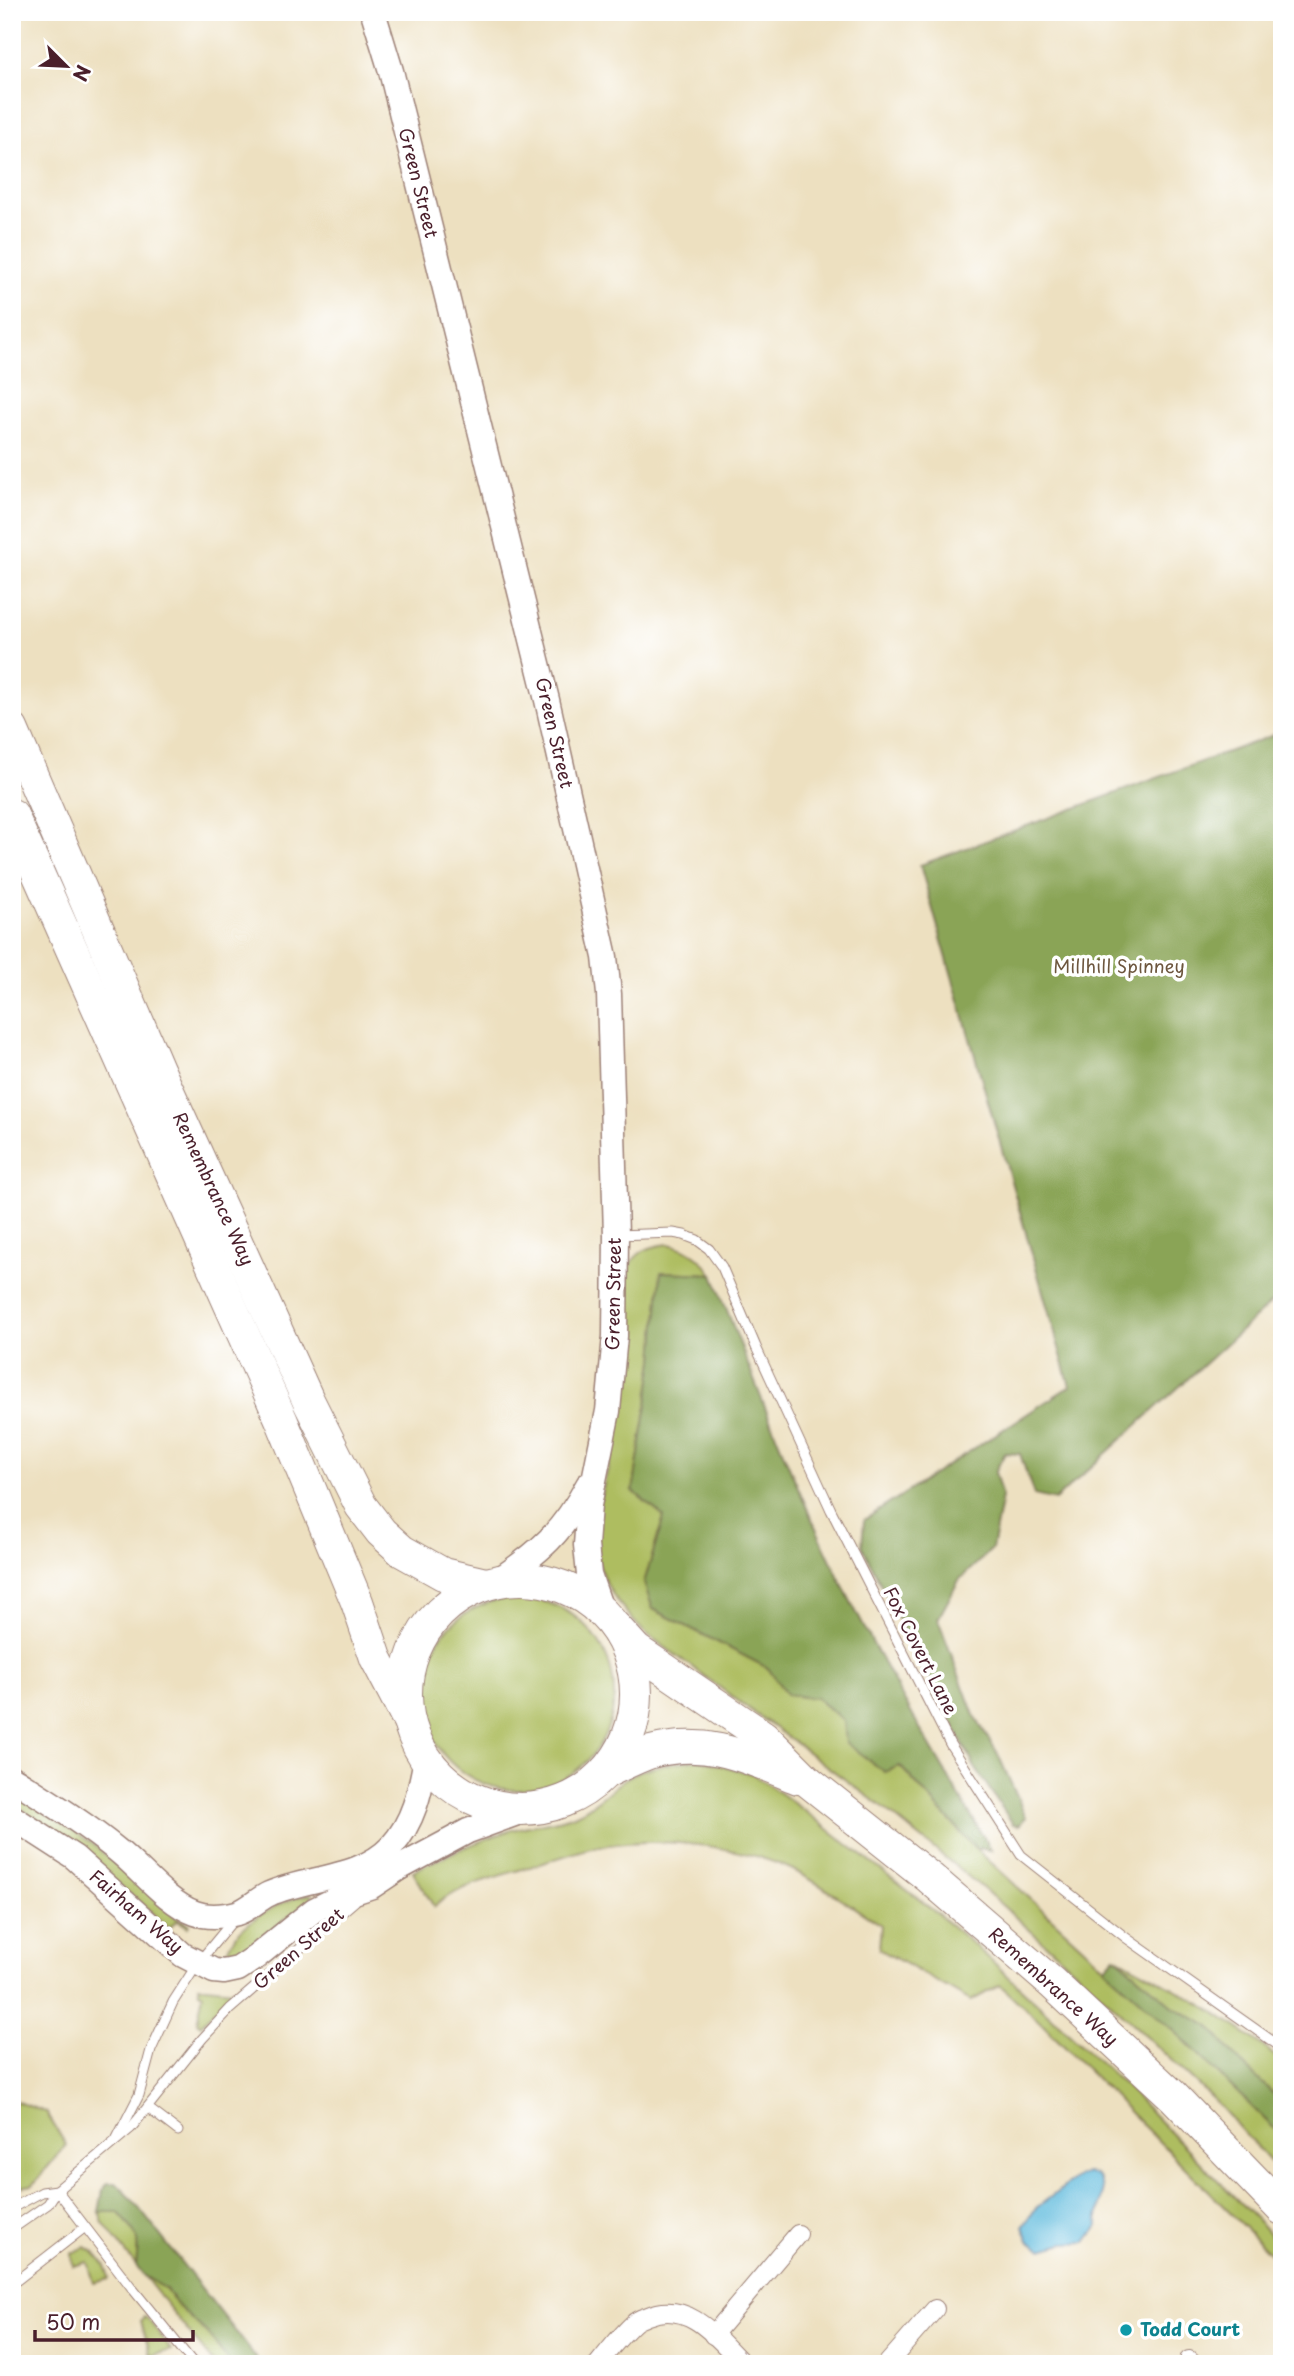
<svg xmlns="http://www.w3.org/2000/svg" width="1294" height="2376" font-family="'Playpen Sans',sans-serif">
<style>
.green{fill:#aebd60;stroke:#7c6e46;stroke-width:2}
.forest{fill:#8aa456;stroke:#6a6240;stroke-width:2}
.water{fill:#60bbdd;stroke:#556d84;stroke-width:2}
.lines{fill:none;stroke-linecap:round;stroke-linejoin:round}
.lane-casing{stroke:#9c8076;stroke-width:11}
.street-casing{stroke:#9c8076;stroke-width:20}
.secondary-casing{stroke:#9c8076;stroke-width:27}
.highway-casing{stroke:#9c8076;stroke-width:34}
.lane{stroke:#fff;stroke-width:9}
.street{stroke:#fff;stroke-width:18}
.secondary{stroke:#fff;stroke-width:24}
.highway{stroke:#fff;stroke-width:32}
.culture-dot{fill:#0f9aa8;stroke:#fff;stroke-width:2.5}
.labels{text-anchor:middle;stroke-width:7;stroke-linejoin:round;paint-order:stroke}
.street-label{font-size:18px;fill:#4a1f2b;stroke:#fff}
.park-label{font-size:18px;fill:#6d563e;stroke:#fff}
.culture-label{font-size:18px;font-weight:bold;fill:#0d838f;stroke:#fff;text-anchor:start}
</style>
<rect width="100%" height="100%" fill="#fff"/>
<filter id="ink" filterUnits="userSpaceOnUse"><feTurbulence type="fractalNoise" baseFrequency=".0143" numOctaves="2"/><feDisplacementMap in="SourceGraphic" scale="14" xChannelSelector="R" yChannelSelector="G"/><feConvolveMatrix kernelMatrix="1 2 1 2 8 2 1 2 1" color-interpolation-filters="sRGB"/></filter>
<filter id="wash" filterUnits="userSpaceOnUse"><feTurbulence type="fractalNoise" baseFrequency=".00686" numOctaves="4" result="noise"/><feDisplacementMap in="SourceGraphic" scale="28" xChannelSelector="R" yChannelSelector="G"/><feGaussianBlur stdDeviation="1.57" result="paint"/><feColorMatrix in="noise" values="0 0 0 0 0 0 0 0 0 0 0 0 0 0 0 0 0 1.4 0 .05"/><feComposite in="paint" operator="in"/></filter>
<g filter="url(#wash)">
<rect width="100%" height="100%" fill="#ede0c0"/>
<!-- green -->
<g class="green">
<path d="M669 1244C689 1249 701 1257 713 1274L661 1272 654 1361 633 1491 664 1517 644 1583 653 1609 768 1668 787 1695 816 1698 900 1766 975 1848 1182 2038 1282 2136V2176L1219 2105 1086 1980 986 1891 885 1809 643 1631C621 1608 600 1583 596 1550 591 1515 610 1469 616 1434 627 1380 625 1324 627 1269 637 1251 649 1246 669 1244Z"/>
<circle cx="518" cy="1694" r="96"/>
<path d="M698 1759 753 1774 802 1809 938 1914 991 1960 1128 2089 1262 2225 1282 2248V2265L1040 2022 1000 1985 971 2001 879 1949 881 1925C852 1907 822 1884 791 1869 740 1846 663 1837 608 1845 581 1848 553 1861 526 1868 500 1876 453 1887 434 1907L413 1871C446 1855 477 1841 512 1830 533 1824 553 1823 574 1815 593 1807 606 1793 622 1781 643 1765 672 1764 698 1759Z"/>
<polygon points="12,1792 92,1843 177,1918 189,1924 188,1927 177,1920 169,1928 62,1835 12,1803"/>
<path d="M311 1894 312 1898 248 1949 229 1954 226 1952C239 1922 280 1900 311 1894Z"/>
<path d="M1115 1956C1174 1988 1232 2018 1282 2062V2102L1243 2065 1209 2026 1175 2008Z"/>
<polygon points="198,1986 233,1990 201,2025 197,2022 203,1994 199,1992"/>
<polygon points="12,2100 46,2112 66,2145 33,2185 12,2188"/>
<path d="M99 2212H118C138 2235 140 2236 136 2266L103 2223Z"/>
<path d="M85 2247C98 2253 107 2265 109 2279L94 2283 88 2262 73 2266 72 2253Z"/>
<polygon points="144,2276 166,2289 178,2306 207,2333 231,2364 214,2364"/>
<polygon points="144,2317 147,2318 171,2350 151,2356 141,2322"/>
</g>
<!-- forest -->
<g class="forest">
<polygon points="1282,732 1282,1293 1055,1500 1034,1495 1020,1454 1005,1453 995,1472 1002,1497 992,1549 959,1580 938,1619 974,1715 997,1752 1026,1817 1019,1825 1013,1824 974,1766 935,1688 912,1648 862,1546 864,1520 1070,1386 920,865"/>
<path d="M661 1272 713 1274C755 1383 796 1491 848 1596 892 1683 942 1766 991 1850L975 1848 900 1766 885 1772 846 1743 844 1721 816 1698 787 1695 768 1668 653 1609 644 1583 664 1517 633 1491 654 1361Z"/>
<polygon points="1115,1956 1175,2008 1209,2026 1243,2065 1282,2102 1282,2136 1182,2038 1104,1968"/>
<path d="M108 2183H116L130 2197 261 2364H231L207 2333 178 2306 166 2289 144 2276 136 2266C140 2236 138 2235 118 2212H99L103 2190Z"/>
</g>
<!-- water -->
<path class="water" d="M1087 2173 1096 2175C1109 2191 1096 2207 1098 2226L1086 2242 1064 2243 1043 2249 1030 2242 1023 2227 1036 2208 1079 2176Z"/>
</g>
<g filter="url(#ink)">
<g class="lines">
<!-- lane casing -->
<g class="lane-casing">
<g id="lane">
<polyline points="617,1235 673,1233 684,1235 697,1240 709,1249 722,1267 756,1347 831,1510 950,1744 1021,1855 1125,1937 1282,2048"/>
<polyline points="148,2108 178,2131"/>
<polyline points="117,2138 139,2095 151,2050 173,2002 198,1963 235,1918"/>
<polyline points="57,2190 132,2288 194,2364"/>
<polyline points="12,2208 42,2192 57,2190"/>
<polyline points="12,2229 48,2204 57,2190 131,2128 202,2039 230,2009 355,1901"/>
<polyline points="12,2284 84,2228"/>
</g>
</g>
<!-- street casing -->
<g class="street-casing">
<g id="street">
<polyline points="713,2335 798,2234"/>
<polyline points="1189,2360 1192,2364"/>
<path d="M598 2364C609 2350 621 2335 634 2323 638 2319 643 2318 648 2316 689 2299 717 2338 743 2364"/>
<polyline points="887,2364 935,2309"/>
</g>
</g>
<!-- secondary casing -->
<g class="secondary-casing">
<g id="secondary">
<polyline points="373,12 391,71 547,700 605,957 609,994 616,1235 615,1336 608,1411 589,1505 586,1545 589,1575 602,1612"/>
<path d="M497 1581C540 1552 563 1532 588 1485"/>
<path d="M12 1778C48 1801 84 1823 117 1850 141 1869 167 1903 195 1913 209 1918 224 1916 237 1913 248 1910 258 1899 269 1894 307 1877 361 1879 391 1847 414 1822 420 1791 426 1759"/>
<polyline points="12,1817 74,1857 183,1955 214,1971 224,1972 238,1969 256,1957 314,1910 342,1896 372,1886 399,1868 468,1831 528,1809"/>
</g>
</g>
<!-- highway casing -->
<g class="highway-casing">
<g id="highway">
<polyline points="12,729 158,1069 308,1400 361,1506 381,1532 402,1551 443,1574 486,1584"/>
<polyline points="12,815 281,1419 357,1602 376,1658 409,1721"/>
<circle cx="521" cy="1694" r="115"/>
<polyline points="616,1628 636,1650 764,1737 809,1782 930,1878 1052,1983 1173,2096 1282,2209"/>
<path d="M606 1772C621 1765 636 1757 651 1752 708 1737 746 1757 798 1778"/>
</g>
</g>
<!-- lane -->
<use href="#lane" class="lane"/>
<!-- street -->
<use href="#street" class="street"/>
<!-- secondary -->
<use href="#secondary" class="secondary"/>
<!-- highway -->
<use href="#highway" class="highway"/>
</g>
</g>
<!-- markers -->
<circle class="culture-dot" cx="1126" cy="2330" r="7"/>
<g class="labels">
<!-- street labels -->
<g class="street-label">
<text transform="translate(418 183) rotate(76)" y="6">Green Street</text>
<text transform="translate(554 733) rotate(77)" y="6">Green Street</text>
<text transform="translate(213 1189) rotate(65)" y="6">Remembrance Way</text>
<text transform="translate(614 1294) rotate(-89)" y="6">Green Street</text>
<text transform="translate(920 1651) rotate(63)" y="6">Fox Covert Lane</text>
<text transform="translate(136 1912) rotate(41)" y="6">Fairham Way</text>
<text transform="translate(299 1949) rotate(-41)" y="6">Green Street</text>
<text transform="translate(1053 1987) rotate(42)" y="6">Remembrance Way</text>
</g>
<!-- park labels -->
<g class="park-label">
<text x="1119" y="973">Millhill Spinney</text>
</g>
<!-- culture labels -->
<g class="culture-label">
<text x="1140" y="2336">Todd Court</text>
</g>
</g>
<!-- margin -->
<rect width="1294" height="2376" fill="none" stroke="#fff" stroke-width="42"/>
<!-- north arrow -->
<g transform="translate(66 66) rotate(114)" stroke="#ffffff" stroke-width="5" paint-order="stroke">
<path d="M0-5L12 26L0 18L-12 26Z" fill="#4a1f2b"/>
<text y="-10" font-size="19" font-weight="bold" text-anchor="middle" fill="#4a1f2b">N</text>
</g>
<!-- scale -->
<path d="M35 2330v10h158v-10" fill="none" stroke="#4a1f2b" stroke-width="3.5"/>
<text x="46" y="2330" font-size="21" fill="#4a1f2b" stroke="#ffffff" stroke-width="5" paint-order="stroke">50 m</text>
</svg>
